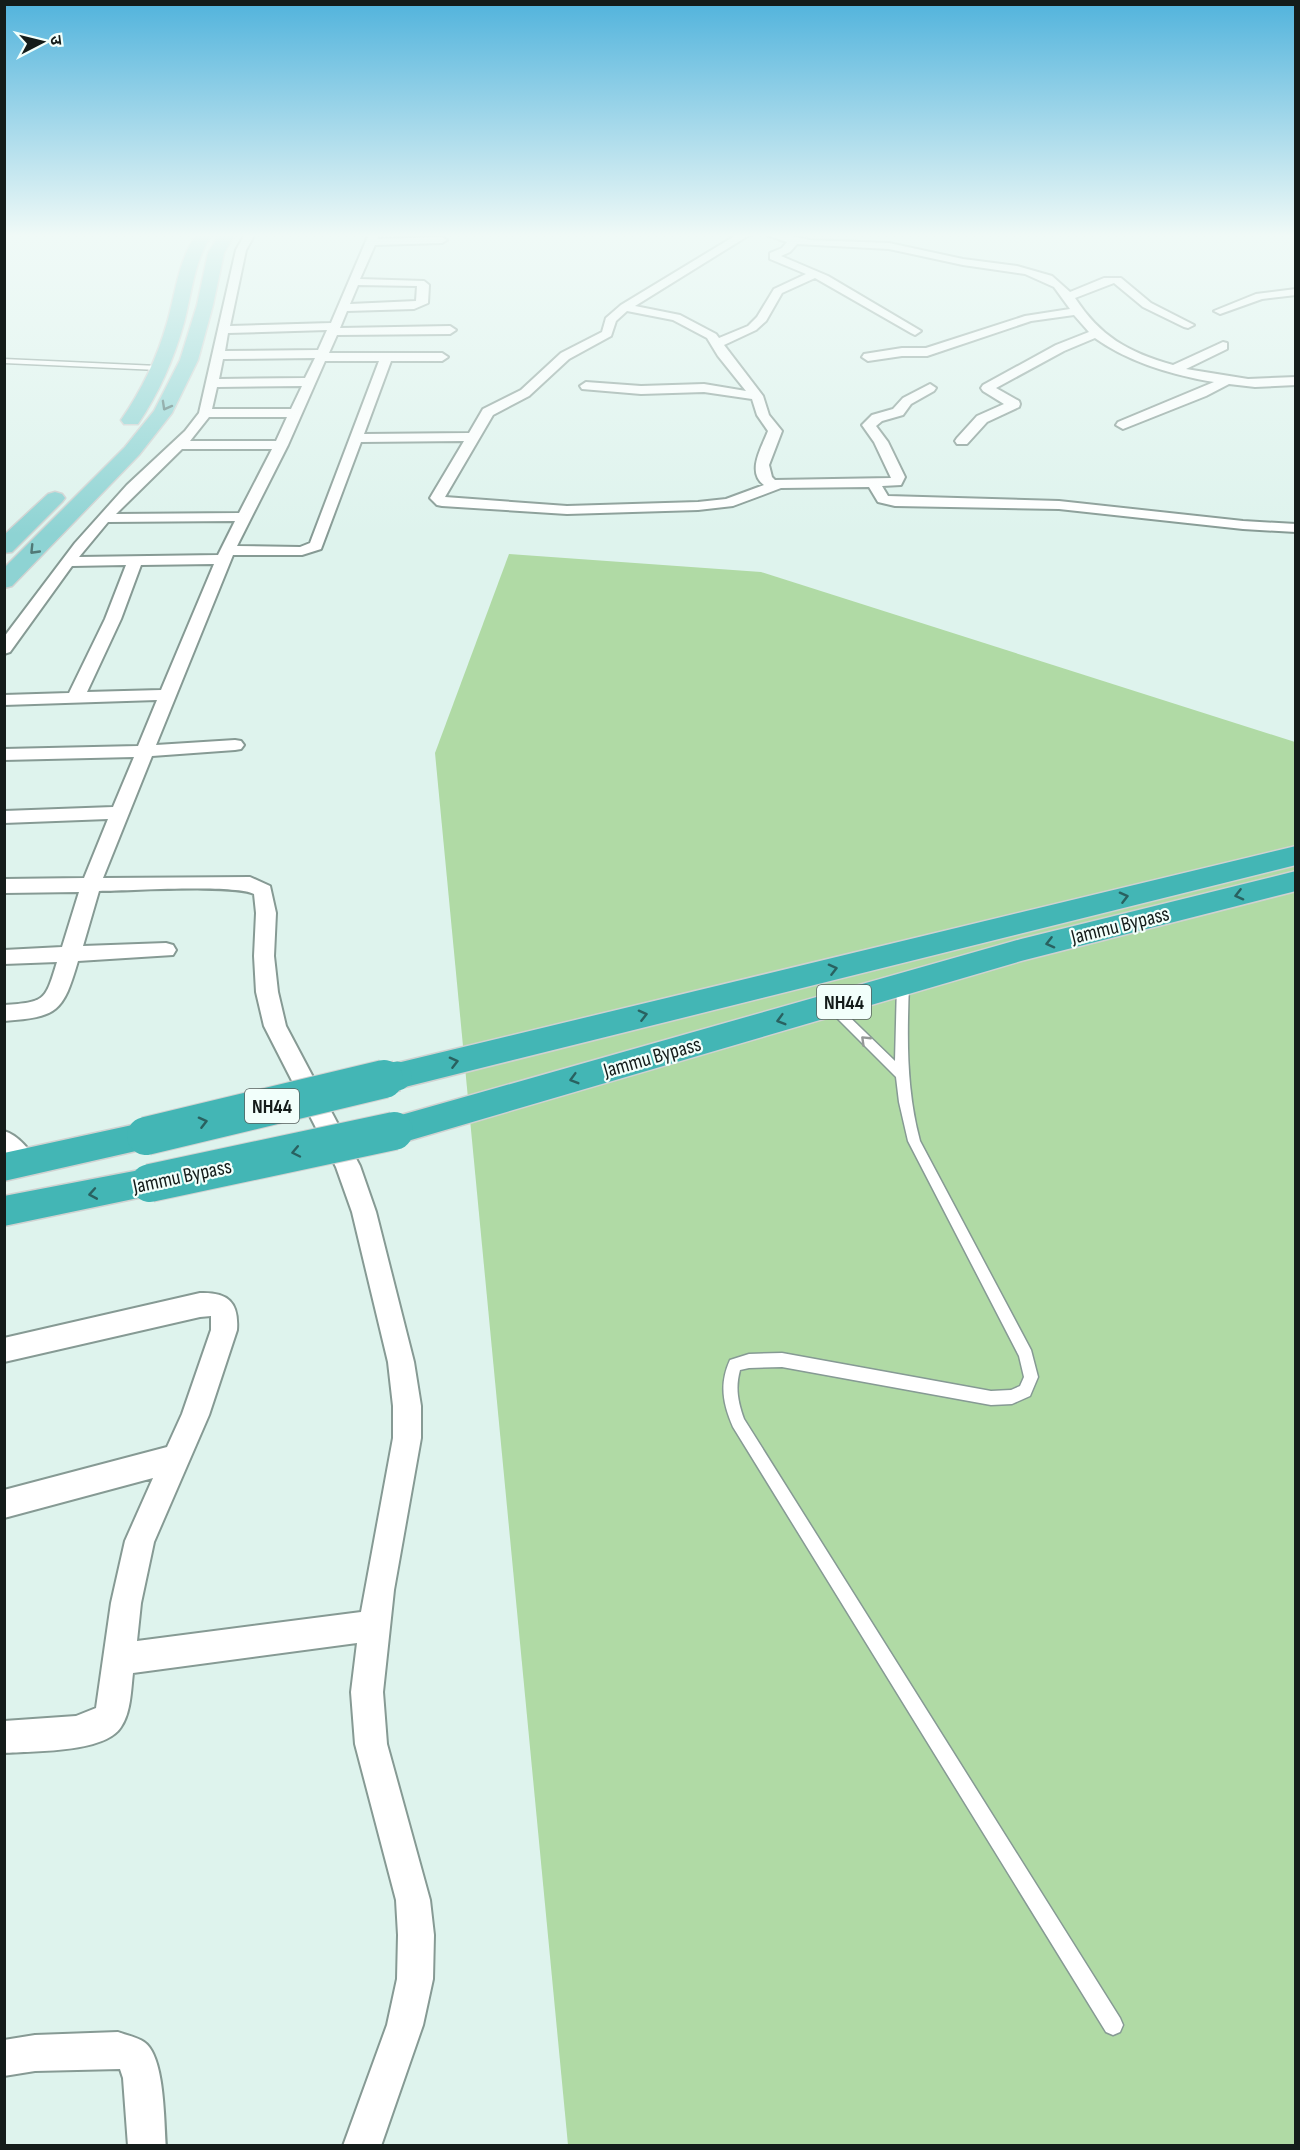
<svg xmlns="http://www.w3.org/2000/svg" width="1300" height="2150" font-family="'Sofia Sans Condensed','Noto Sans Devanagari',sans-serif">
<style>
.green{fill:#b0daa5}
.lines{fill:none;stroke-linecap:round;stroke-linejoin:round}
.lane-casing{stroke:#869a94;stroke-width:3}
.street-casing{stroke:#869a94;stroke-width:4}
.primary-casing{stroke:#d0d2d1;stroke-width:3}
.highway-casing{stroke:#d0d2d1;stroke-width:3}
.lane{fill:#fff;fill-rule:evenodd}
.street{fill:#fff;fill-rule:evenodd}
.primary{fill:#8ed3d3;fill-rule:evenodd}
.highway{fill:#43b6b5;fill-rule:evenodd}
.highway-bridge-far1-casing{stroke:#d0d2d1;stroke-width:32;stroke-linecap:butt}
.highway-bridge-casing{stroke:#d0d2d1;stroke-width:40;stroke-linecap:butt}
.highway-bridge-far1{stroke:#43b6b5;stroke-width:29}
.highway-bridge{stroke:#43b6b5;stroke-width:38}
.oneway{stroke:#517876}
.oneway2{stroke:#296160}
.oneway3{stroke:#959998}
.labels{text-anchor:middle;stroke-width:4.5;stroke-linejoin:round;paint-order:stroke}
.shield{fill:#f2fffb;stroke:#57605e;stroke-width:1.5}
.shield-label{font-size:20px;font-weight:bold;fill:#141c1a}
.street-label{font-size:21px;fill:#141c1a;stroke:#f2fffb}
</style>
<rect width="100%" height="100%" fill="#def3ed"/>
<!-- green -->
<polygon class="green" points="509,554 761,572 1295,742 1295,2145 568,2145 435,753"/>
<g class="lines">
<!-- lane casing -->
<g class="lane-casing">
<g id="lane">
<polygon points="4,359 158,366 161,368 158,370 4,363"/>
<path d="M903 980 909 984C907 1037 906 1089 920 1141L1031 1350 1038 1377 1030 1396 1012 1404 991 1405 782 1367 749 1368 740 1370C735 1388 738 1402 744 1419L1120 2018 1123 2025 1120 2032 1113 2035 1106 2032 733 1427C723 1404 719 1384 730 1360L749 1354 782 1353 991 1391 1011 1390 1020 1386 1024 1377 1019 1356 908 1141 899 1102 896 1077 824 1005 826 1002H834L895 1061 897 984Z"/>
</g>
</g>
<!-- street casing -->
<g class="street-casing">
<g id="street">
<path d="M245 234H255L246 250 230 326 331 323 369 234H379L377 239 442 237 447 240 442 243 375 245 360 279 424 281 429 285 428 303 414 309 347 311 340 328 450 326 456 330 450 334 337 335 329 353H442L448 357 442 361H391L364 434 469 433 483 409 521 390 561 353 602 332 606 318 621 305 738 234H751L635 306 680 315 716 334 719 338 748 326 757 317 774 289 806 274 770 259V253L782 248 787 242 764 234H781L809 240 889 243 963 259 1017 266 1052 276 1070 292 1104 278H1121L1151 303 1194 325 1188 328 1184 327 1143 307 1114 283 1075 298C1100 336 1127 352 1173 365L1223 342 1227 343V349L1186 369 1248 379 1296 377V385L1255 387 1229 384 1206 396 1123 429 1116 425 1118 422 1214 382C1173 375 1130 363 1095 338L1064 351 996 388 1019 401 1020 404 1019 407 987 422 967 444H957L955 441 957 438 977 416 1004 404 983 391 981 388 983 385 1056 345 1089 332 1074 315 1031 321 927 356H902L868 361 862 357 864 354 902 348H926L1025 316 1070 309 1054 287 1025 274 963 265 889 249 797 244 790 252 781 256 828 276 921 331 915 335 911 333 815 278 782 293 766 321 756 330 724 345 763 396 769 415 782 431 769 465 772 477 775 480 891 478 874 442 862 425 872 415 893 409 903 398 930 384 936 388 934 391 911 404 903 415 882 421 876 426 888 442 905 477 901 485 882 486 888 496 1059 501 1243 521 1296 524V532L1243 529 1059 509 895 506 878 502 869 487 781 488 733 506 698 510 567 514 442 506 437 505 430 498 464 441 361 442 321 549 302 555H233L156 745 235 740 241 741 244 745 241 749 235 750 152 756 103 878 250 877 270 886 276 913 274 956 278 992 286 1026 360 1166 376 1212 414 1362 421 1406V1438L394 1590 383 1692 387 1744 430 1900 434 1935 433 1979 423 2025 381 2146H343L387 2025 397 1979 398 1935 396 1900 355 1744 351 1692 357 1643 133 1673C131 1690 131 1712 121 1727 105 1753 32 1751 4 1753V1721L76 1716 96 1708 111 1603 125 1541 153 1478 4 1518V1490L167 1447 182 1414 211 1330V1316L200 1317 4 1362V1338L200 1293C228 1292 239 1302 237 1330L209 1415 154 1542 141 1603 137 1641 361 1612 393 1438V1406L388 1362 352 1212 336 1167 264 1026 256 992 254 956 256 913 254 894C234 884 128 891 99 891L83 946 166 943 173 945 176 950 173 955 78 961C63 1012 58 1017 4 1021V1005C46 1002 45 1001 57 962L4 964V950L62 947 79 892 4 893V879L84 878 108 819 4 823V811L113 807 134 757 4 760V749L138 746 157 700 4 705V695L69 693 105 619 126 565 72 566 10 652 4 654V637L75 543 127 485 185 431 199 413 236 250ZM358 285 417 286 416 301 350 304ZM627 311 673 320 707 338 718 356 746 391 704 384 641 386 586 382 580 386 582 389 641 394 704 392 752 399 757 415 768 431C762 447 746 472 764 485L726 499 698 502 567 506 445 497 493 415 529 396 569 359 611 336 616 321ZM327 330 318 350 225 351 228 333ZM315 358 305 378 219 379 223 359ZM325 361H379L310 543 300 547 237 546 288 445ZM302 386 291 409H212L217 387ZM209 417H287L276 441H190ZM182 449H272L239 513 116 514ZM235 521 218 555 79 557 108 522ZM214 564 161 690 87 692 121 619 141 565Z"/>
<polygon points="1296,289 1296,295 1262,299 1220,314 1214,311 1256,294"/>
<path d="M4 1131C18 1135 31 1151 37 1163L33 1170C19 1175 14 1167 4 1156Z"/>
<path d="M118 2032C126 2035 137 2037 144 2042 165 2056 164 2122 166 2146H128L123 2078 120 2069 35 2071 4 2076V2040L35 2035Z"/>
</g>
</g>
<!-- primary casing -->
<g class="primary-casing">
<g id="primary">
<path d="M197 234H212C194 261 192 292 184 323 174 359 159 393 138 424H124L121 420C142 390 157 358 167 323 176 292 178 260 197 234Z"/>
<polygon points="220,234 235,234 224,253 213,305 198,360 172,413 139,455 12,586 4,588 4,568 125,447 154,411 180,360 197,305 208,253"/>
<polygon points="55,492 62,494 65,498 62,502 12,552 4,553 4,535 48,494"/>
</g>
</g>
<!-- highway casing -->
<g class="highway-casing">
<g id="highway">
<polygon points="1296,846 1296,865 397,1089 385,1085 380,1076 385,1067 397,1063"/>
<polygon points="1296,871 1296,891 1021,961 394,1145 382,1141 377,1131 382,1121 394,1117 1021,939"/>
<polygon points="146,1122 158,1126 163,1136 158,1146 4,1181 4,1153"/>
<polygon points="150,1168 162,1173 168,1183 162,1193 4,1226 4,1196"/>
</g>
</g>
<!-- lane -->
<use href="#lane" class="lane"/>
<!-- street -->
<use href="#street" class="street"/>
<!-- primary -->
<use href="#primary" class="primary"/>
<!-- highway -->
<use href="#highway" class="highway"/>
<!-- highway-bridge-far1 casing -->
<g class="highway-bridge-far1-casing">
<polyline id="highway-bridge-far1" points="378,1081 397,1076"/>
</g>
<!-- highway-bridge casing -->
<g class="highway-bridge-casing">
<g id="highway-bridge">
<polyline points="146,1136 384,1079"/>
<polyline points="150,1183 394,1131"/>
</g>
</g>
<!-- highway-bridge-far1 -->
<use href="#highway-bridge-far1" class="highway-bridge-far1"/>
<!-- highway-bridge -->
<use href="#highway-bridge" class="highway-bridge"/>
</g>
<!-- one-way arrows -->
<defs><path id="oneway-chevron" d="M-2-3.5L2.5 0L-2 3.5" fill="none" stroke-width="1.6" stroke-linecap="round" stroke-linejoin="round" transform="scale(1.5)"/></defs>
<g class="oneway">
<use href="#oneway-chevron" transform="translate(166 406) rotate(119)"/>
<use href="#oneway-chevron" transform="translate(34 550) rotate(134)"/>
</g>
<g class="oneway2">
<use href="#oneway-chevron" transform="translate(1239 895) rotate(166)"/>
<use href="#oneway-chevron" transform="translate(1124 897) rotate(-14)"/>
<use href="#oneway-chevron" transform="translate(1050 943) rotate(166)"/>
<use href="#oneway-chevron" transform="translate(833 969) rotate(-14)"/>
<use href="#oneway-chevron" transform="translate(643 1015) rotate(-14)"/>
<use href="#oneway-chevron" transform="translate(781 1020) rotate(164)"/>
<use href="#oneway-chevron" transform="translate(454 1062) rotate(-14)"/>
<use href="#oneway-chevron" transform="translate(574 1079) rotate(164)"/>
<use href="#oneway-chevron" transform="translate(203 1122) rotate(-14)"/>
<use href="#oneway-chevron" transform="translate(296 1152) rotate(168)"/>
<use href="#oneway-chevron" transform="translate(93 1194) rotate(170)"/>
</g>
<use class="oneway3" href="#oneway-chevron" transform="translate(865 1040) rotate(-136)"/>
<!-- sky -->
<linearGradient id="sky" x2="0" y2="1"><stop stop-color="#51b3dc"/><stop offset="0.44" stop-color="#f0faf7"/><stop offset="1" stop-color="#f0faf7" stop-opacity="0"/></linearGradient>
<rect width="1300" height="535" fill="url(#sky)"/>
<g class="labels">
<!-- shield labels -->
<g class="shield">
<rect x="817" y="985" width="54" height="34" rx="4.5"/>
<rect x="245" y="1089" width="54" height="34" rx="4.5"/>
</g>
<g class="shield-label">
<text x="844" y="1009">NH44</text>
<text x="272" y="1113">NH44</text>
</g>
<!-- street labels -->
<g class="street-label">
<text transform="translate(1120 925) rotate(-14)" y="7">Jammu Bypass</text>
<text transform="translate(652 1057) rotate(-16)" y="7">Jammu Bypass</text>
<text transform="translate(182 1176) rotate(-12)" y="7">Jammu Bypass</text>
</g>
</g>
<!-- border -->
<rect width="1300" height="2150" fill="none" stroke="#141c1a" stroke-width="12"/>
<!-- north arrow -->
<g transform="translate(42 42) rotate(83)" stroke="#f2fffb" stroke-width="4.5" paint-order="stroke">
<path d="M0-4.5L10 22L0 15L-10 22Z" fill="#141c1a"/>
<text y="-9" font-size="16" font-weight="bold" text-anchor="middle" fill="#141c1a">उ</text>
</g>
</svg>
